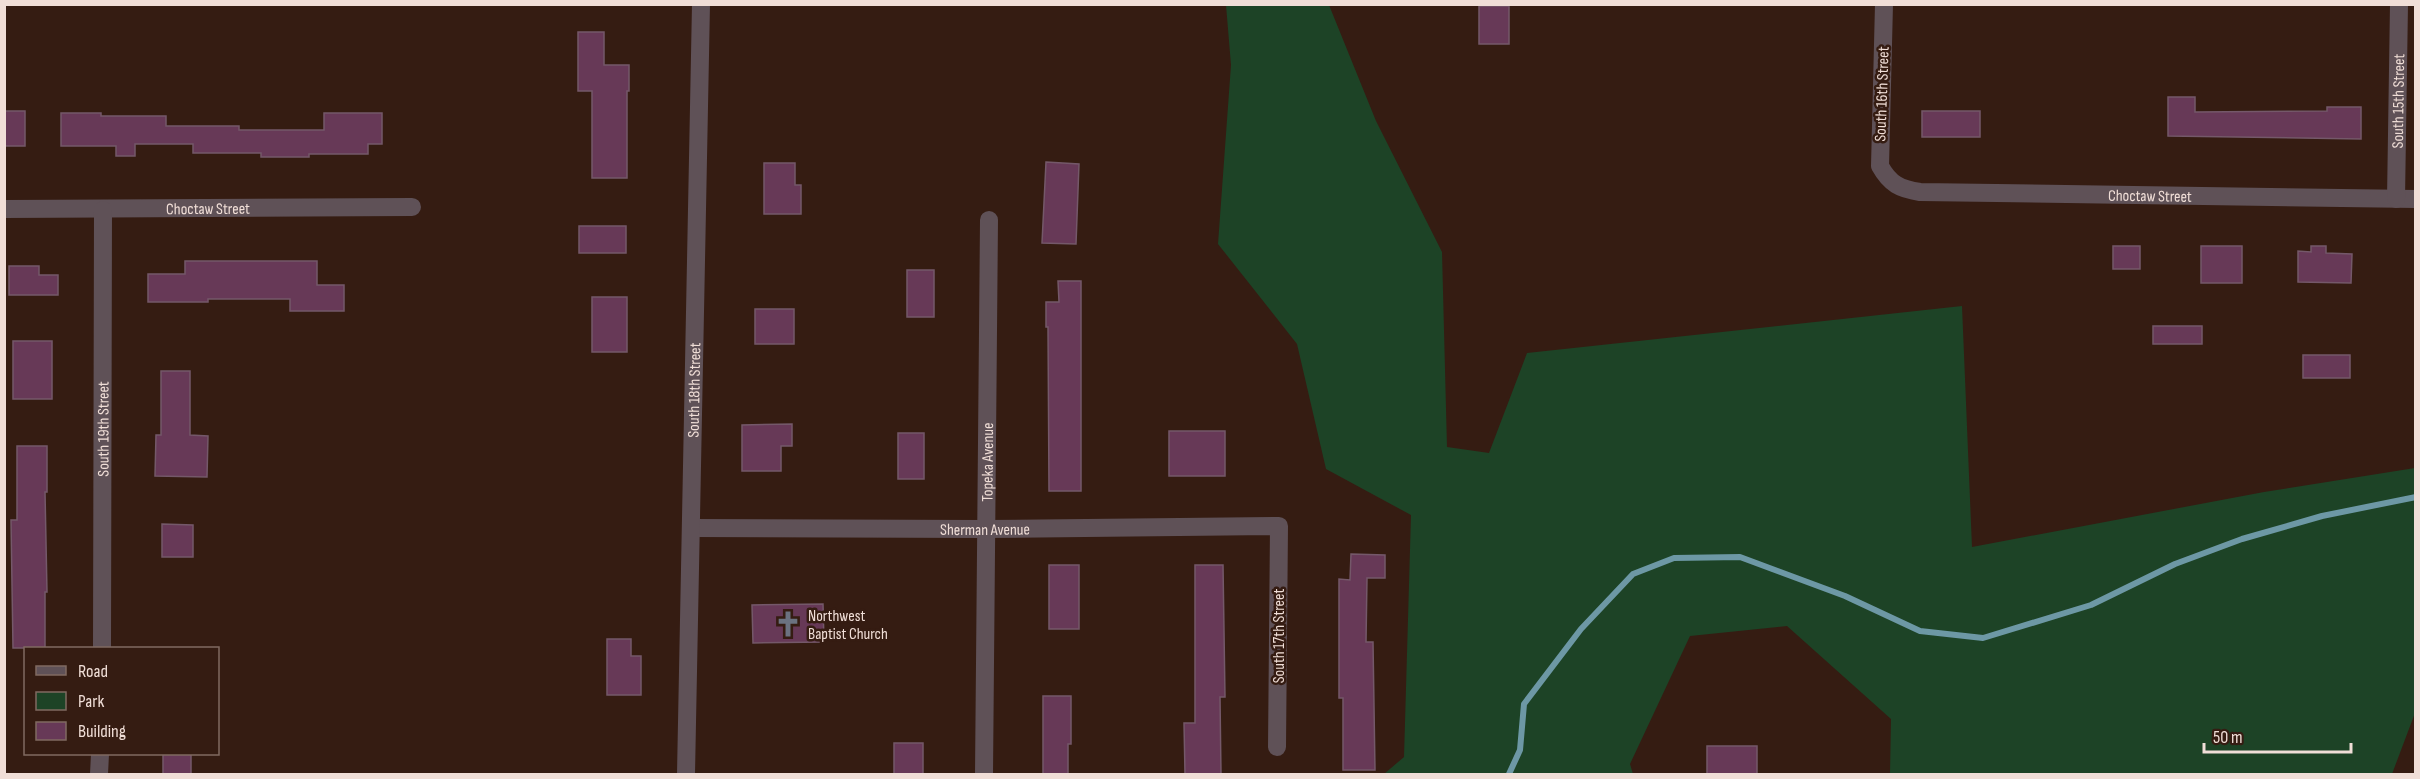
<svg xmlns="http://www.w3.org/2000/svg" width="2420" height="779" font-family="'Sofia Sans Condensed',sans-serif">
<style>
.green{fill:#1d4326}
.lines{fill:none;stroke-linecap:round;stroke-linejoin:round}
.stream{stroke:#6d98a5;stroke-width:6}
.building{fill:#673957;stroke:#745869;stroke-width:1.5}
.street{stroke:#5f5157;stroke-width:18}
.labels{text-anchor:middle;stroke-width:5;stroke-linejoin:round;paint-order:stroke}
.street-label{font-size:16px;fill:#f0ded7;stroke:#351c12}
.poi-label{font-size:16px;fill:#f0ded7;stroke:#351c12;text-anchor:start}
</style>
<rect width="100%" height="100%" fill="#351c12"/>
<!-- green -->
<polygon class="green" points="1226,5 1329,5 1376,121 1442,252 1447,447 1489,453 1527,353 1962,306 1972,547 2264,492 2415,468 2415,713 2392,774 1890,774 1891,719 1787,626 1690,636 1630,764 1633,774 1384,774 1404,757 1411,515 1326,469 1297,344 1218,244 1231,65"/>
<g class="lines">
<!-- stream -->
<polyline class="stream" points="1509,774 1520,750 1524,704 1581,629 1633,574 1674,558 1740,557 1845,596 1920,631 1983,638 2091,605 2175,564 2242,539 2322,516 2416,497"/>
</g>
<!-- building -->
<g class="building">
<rect x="1479" y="6" width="30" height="38"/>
<polygon points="578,32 604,32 604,65 629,65 629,91 627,91 627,178 592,178 592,91 578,91"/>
<polygon points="2168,97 2195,97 2195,112 2327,111 2327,107 2361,107 2361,139 2168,136"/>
<rect x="4" y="111" width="21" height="35"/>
<rect x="1922" y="111" width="58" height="26"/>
<polygon points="61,113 101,113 101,116 166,116 166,126 239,126 239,130 324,130 324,113 382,113 382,144 368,144 368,154 309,154 309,157 261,157 261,153 193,153 193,144 135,144 135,156 116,156 116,146 61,146"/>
<polygon points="1046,162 1079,164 1076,244 1042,243"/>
<polygon points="764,163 795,163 795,185 801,185 801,214 764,214"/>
<rect x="579" y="226" width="47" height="27"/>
<rect x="2113" y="246" width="27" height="23"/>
<rect x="2201" y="246" width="41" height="37"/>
<polygon points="2311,246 2326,246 2326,253 2352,254 2351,283 2298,282 2298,251 2311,252"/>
<polygon points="185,261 317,261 317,285 344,285 344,311 290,311 290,299 208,299 208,302 148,302 148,274 185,274"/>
<polygon points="9,266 39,266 39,275 58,275 58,295 9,295"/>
<rect x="907" y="270" width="27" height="47"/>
<polygon points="1058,281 1081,281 1081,491 1049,491 1048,327 1046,327 1046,302 1059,302"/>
<rect x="592" y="297" width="35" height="55"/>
<rect x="755" y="309" width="39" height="35"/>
<rect x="2153" y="326" width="49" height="18"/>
<rect x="13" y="341" width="39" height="58"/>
<rect x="2303" y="355" width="47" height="23"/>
<polygon points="161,371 190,371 190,435 208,436 207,477 155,476 156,435 161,435"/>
<polygon points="792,424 792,446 781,446 781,471 742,471 742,425"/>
<rect x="1169" y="431" width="56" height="45"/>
<rect x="898" y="433" width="26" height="46"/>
<polygon points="17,446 47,446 47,492 45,492 47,592 45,592 45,648 13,648 11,520 17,520"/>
<polygon points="162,524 193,525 193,557 162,557"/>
<polygon points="1351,554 1385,555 1385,578 1367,578 1366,642 1373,642 1375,770 1343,770 1343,698 1339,698 1339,579 1350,580"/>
<rect x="1049" y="565" width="30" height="64"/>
<polygon points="1195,565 1223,565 1225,697 1220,697 1221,774 1185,774 1184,723 1195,723"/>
<polygon points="823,604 824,642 753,643 752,605"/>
<polygon points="607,639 631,639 631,656 641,656 641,695 607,695"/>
<polygon points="1043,696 1071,696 1071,744 1068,744 1068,774 1043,774"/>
<rect x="894" y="743" width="29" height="31"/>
<rect x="1707" y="746" width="50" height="28"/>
<rect x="163" y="753" width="28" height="21"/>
</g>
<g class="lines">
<!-- street -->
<g class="street">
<path id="s1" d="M1884 4 1880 166C1890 184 1900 189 1920 192L2416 199"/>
<path id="s2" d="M2396 199 2399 4"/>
<path id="s3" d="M4 209 412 207"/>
<path id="s4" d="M691 528 985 529 1279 526 1277 747"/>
<path id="s5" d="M102 648 103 210"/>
<polyline points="99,774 100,754"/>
<path id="s6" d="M686 774 701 4"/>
<path id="s7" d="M984 774 989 220"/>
</g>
</g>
<!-- icons -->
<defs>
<g id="church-bare" transform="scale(2.07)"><path d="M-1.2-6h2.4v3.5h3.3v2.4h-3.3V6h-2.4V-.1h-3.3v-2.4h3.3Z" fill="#6b7280" stroke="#351c12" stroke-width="2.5" paint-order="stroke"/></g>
</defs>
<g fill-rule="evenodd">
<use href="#church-bare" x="788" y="624"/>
</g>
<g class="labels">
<!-- street labels -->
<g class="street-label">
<text transform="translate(1881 94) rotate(-88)" y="6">South 16th Street</text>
<text dy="6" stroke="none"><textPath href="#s2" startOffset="98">South 15th Street</textPath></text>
<text dy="6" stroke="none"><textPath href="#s1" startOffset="442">Choctaw Street</textPath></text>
<text dy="6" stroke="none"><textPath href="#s3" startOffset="204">Choctaw Street</textPath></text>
<text dy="6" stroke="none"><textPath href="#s6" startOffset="384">South 18th Street</textPath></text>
<text dy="6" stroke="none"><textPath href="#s5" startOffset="219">South 19th Street</textPath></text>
<text dy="6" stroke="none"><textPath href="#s7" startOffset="312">Topeka Avenue</textPath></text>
<text dy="6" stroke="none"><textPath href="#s4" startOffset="294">Sherman Avenue</textPath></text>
<text transform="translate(1278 636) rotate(-90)" y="6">South 17th Street</text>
</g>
<!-- poi labels -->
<g class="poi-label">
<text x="808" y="621">Northwest<tspan x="808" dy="18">Baptist Church</tspan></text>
</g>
</g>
<!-- border -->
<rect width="2420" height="779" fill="none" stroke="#f0ded7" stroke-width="12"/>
<!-- legend -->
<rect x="24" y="647" width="195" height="108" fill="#351c12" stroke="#806a61" stroke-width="1.5"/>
<rect x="36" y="666" width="30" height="9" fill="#5f5157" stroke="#806a61" stroke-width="1.5"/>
<text x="78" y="677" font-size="18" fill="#f0ded7">Road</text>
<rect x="36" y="692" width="30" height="18" fill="#1d4326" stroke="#806a61" stroke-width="1.5"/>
<text x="78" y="707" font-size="18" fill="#f0ded7">Park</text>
<rect x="36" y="722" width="30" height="18" fill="#673957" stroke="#806a61" stroke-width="1.5"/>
<text x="78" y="737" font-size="18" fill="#f0ded7">Building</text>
<!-- scale -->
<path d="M2204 743v9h147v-9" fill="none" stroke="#f0ded7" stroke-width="3"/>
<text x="2213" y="743" font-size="18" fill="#f0ded7" stroke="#351c12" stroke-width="4.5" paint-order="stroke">50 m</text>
</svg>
